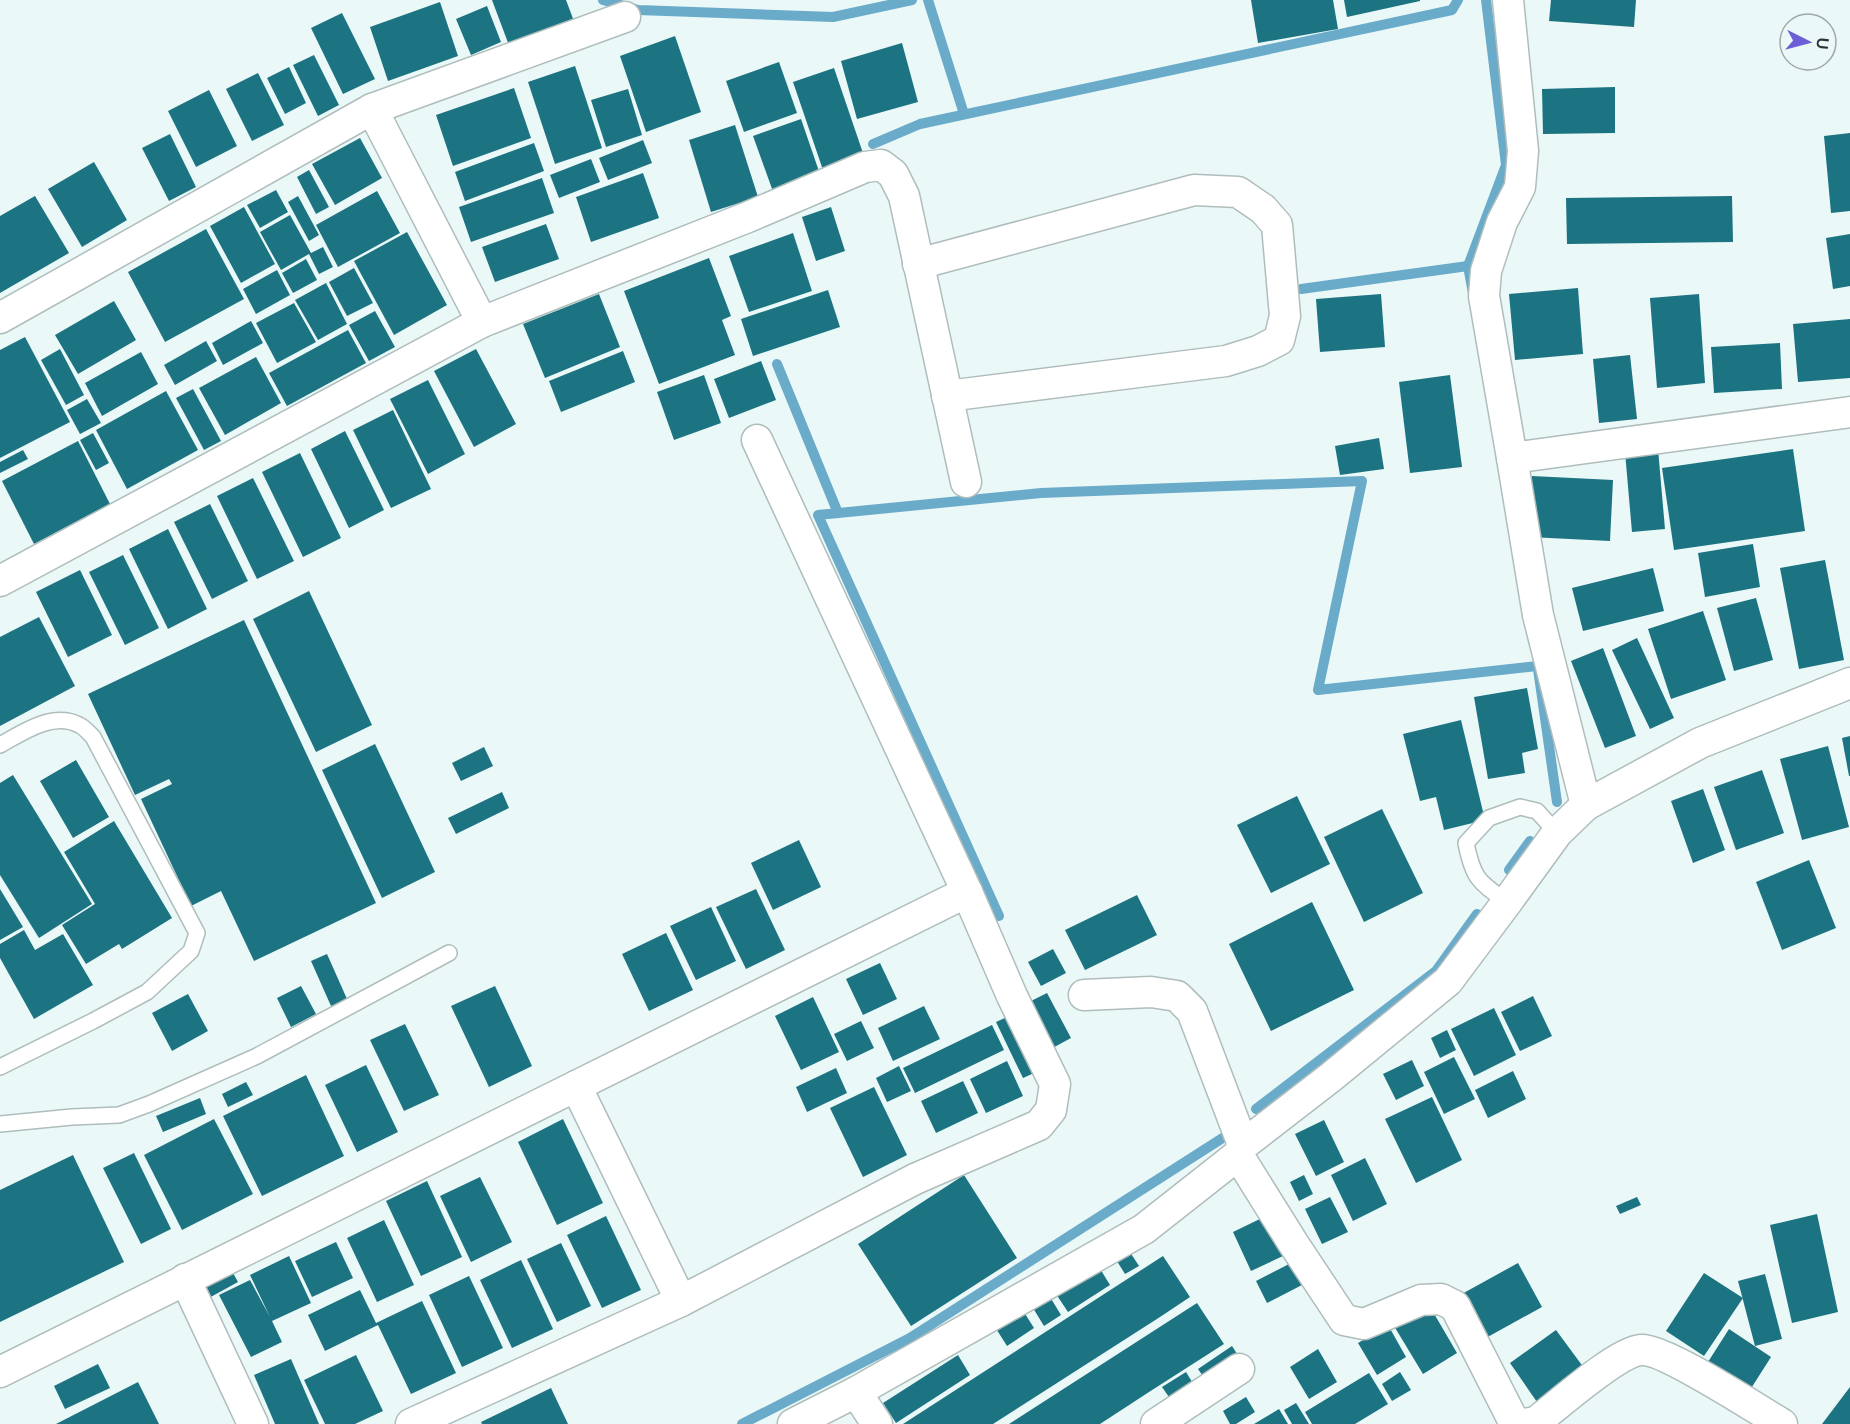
<svg xmlns="http://www.w3.org/2000/svg" width="1850" height="1424" font-family="Lato,sans-serif">
<style>
.lines{fill:none;stroke-linecap:round;stroke-linejoin:round}
.stream{stroke:#6aabca;stroke-width:10}
.building{fill:#1c7381}
.lane-casing{stroke:#afbdbc;stroke-width:18}
.street-casing{stroke:#afbdbc;stroke-width:33}
.lane{stroke:#fff;stroke-width:15}
.street{stroke:#fff;stroke-width:30}
</style>
<rect width="100%" height="100%" fill="#eaf8f8"/>
<g class="lines">
<!-- stream -->
<g class="stream">
<polyline points="603,0 638,10 833,17 912,0"/>
<polyline points="928,0 964,114"/>
<polyline points="873,144 920,124 1452,10 1458,0"/>
<polyline points="1301,289 1468,266"/>
<polyline points="1473,293 1468,266 1506,165 1486,0"/>
<polyline points="777,364 838,513"/>
<polyline points="1538,669 1557,802"/>
<polyline points="1509,870 1530,841"/>
<polyline points="999,916 818,515 1041,493 1362,481 1318,690 1537,666"/>
<polyline points="1256,1109 1436,971 1477,914"/>
<polyline points="742,1424 910,1338 1232,1132"/>
</g>
</g>
<!-- building -->
<g class="building">
<polygon points="492,0 566,0 575,24 510,48"/>
<polygon points="1251,0 1333,0 1338,29 1258,43"/>
<polygon points="1344,0 1420,0 1420,1 1347,17"/>
<polygon points="1551,0 1636,0 1634,27 1549,21"/>
<polygon points="440,2 458,56 388,81 370,27"/>
<polygon points="487,6 501,42 471,55 456,19"/>
<polygon points="342,13 375,79 343,94 311,28"/>
<polygon points="675,36 701,112 646,132 620,56"/>
<polygon points="902,43 918,102 857,119 841,61"/>
<polygon points="314,55 339,105 318,116 293,65"/>
<polygon points="779,62 797,113 744,132 726,81"/>
<polygon points="575,66 602,148 555,164 528,82"/>
<polygon points="289,67 306,103 285,114 267,78"/>
<polygon points="834,68 865,159 824,173 793,82"/>
<polygon points="258,73 284,125 252,141 226,89"/>
<polygon points="1615,87 1615,133 1543,134 1542,89"/>
<polygon points="514,88 531,138 453,166 436,115"/>
<polygon points="628,89 642,135 606,147 591,100"/>
<polygon points="209,90 237,146 196,167 168,111"/>
<polygon points="801,119 822,180 775,197 753,136"/>
<polygon points="735,125 758,197 711,212 689,140"/>
<polygon points="1850,133 1850,211 1831,213 1824,136"/>
<polygon points="170,134 196,187 169,201 142,148"/>
<polygon points="360,138 382,178 335,205 312,164"/>
<polygon points="643,140 652,163 608,180 599,158"/>
<polygon points="534,143 544,171 465,201 455,172"/>
<polygon points="591,159 600,182 559,198 550,175"/>
<polygon points="94,162 127,220 82,247 48,189"/>
<polygon points="309,170 329,207 316,214 297,177"/>
<polygon points="643,173 659,218 591,242 576,197"/>
<polygon points="542,178 554,213 471,242 459,207"/>
<polygon points="276,190 288,212 260,228 247,205"/>
<polygon points="377,191 400,233 338,267 316,225"/>
<polygon points="35,196 69,253 0,293 0,216"/>
<polygon points="298,196 319,235 309,241 288,202"/>
<polygon points="1732,196 1733,242 1567,244 1566,198"/>
<polygon points="244,207 275,264 241,283 210,226"/>
<polygon points="831,207 845,251 816,261 802,217"/>
<polygon points="290,215 311,253 323,247 333,267 319,274 309,254 281,270 260,232"/>
<polygon points="546,224 559,259 495,282 482,247"/>
<polygon points="206,229 244,299 165,342 128,272"/>
<polygon points="407,232 447,305 394,335 354,261"/>
<polygon points="793,233 812,291 749,312 729,256"/>
<polygon points="1850,234 1850,286 1833,289 1826,238"/>
<polygon points="709,258 731,316 722,320 735,355 659,384 624,291"/>
<polygon points="306,259 317,280 293,293 282,273"/>
<polygon points="354,268 373,303 347,316 329,282"/>
<polygon points="277,270 290,295 256,314 243,289"/>
<polygon points="326,283 347,324 318,340 295,300"/>
<polygon points="1578,288 1583,354 1515,360 1509,294"/>
<polygon points="828,290 840,327 753,356 741,319"/>
<polygon points="599,294 620,347 545,378 523,324"/>
<polygon points="1381,294 1385,347 1320,352 1316,299"/>
<polygon points="1699,294 1705,383 1657,388 1650,298"/>
<polygon points="114,301 136,340 78,374 55,335"/>
<polygon points="294,303 316,342 277,363 256,323"/>
<polygon points="375,311 395,347 369,361 349,325"/>
<polygon points="1850,319 1850,378 1798,382 1793,324"/>
<polygon points="251,321 263,343 223,365 212,343"/>
<polygon points="348,330 366,363 287,406 269,373"/>
<polygon points="25,337 70,422 0,458 0,350"/>
<polygon points="206,341 217,361 175,385 164,365"/>
<polygon points="1780,343 1782,389 1714,393 1711,347"/>
<polygon points="60,349 84,395 66,405 41,360"/>
<polygon points="476,349 516,424 474,447 434,371"/>
<polygon points="623,351 635,382 561,412 549,381"/>
<polygon points="141,352 158,384 102,416 85,383"/>
<polygon points="1630,355 1637,419 1599,423 1593,359"/>
<polygon points="256,357 281,403 225,435 199,388"/>
<polygon points="761,361 776,400 729,418 714,379"/>
<polygon points="704,375 721,423 674,440 657,392"/>
<polygon points="1450,375 1462,467 1410,473 1399,382"/>
<polygon points="428,380 465,454 428,474 390,399"/>
<polygon points="193,389 221,441 204,450 176,398"/>
<polygon points="166,391 198,450 127,489 96,430"/>
<polygon points="87,399 101,423 80,434 67,410"/>
<polygon points="393,410 431,489 391,508 353,430"/>
<polygon points="345,431 384,510 349,528 311,449"/>
<polygon points="93,433 109,463 96,470 80,440"/>
<polygon points="1379,438 1384,469 1340,475 1335,446"/>
<polygon points="78,441 110,504 34,544 2,481"/>
<polygon points="1658,449 1665,529 1632,532 1625,452"/>
<polygon points="1793,449 1805,531 1674,550 1662,468"/>
<polygon points="23,450 28,459 0,473 0,462"/>
<polygon points="300,453 341,538 303,557 262,472"/>
<polygon points="1532,476 1613,480 1610,541 1529,537"/>
<polygon points="253,478 294,561 257,579 217,496"/>
<polygon points="210,504 248,581 212,599 174,522"/>
<polygon points="168,529 207,609 168,629 129,549"/>
<polygon points="1753,544 1760,587 1705,597 1698,553"/>
<polygon points="123,555 159,628 125,645 89,572"/>
<polygon points="1825,560 1844,660 1799,669 1780,568"/>
<polygon points="1653,568 1664,611 1583,631 1572,588"/>
<polygon points="80,570 112,635 68,657 36,592"/>
<polygon points="309,591 372,725 316,752 253,619"/>
<polygon points="1756,598 1773,660 1734,671 1717,608"/>
<polygon points="1703,611 1726,680 1671,699 1648,629"/>
<polygon points="39,617 75,686 0,726 0,637"/>
<polygon points="244,620 376,903 254,961 221,891 191,906 141,799 172,784 169,779 135,795 88,694"/>
<polygon points="1637,638 1674,718 1650,729 1612,650"/>
<polygon points="1603,648 1636,736 1605,748 1571,661"/>
<polygon points="1527,688 1538,749 1522,753 1525,773 1488,779 1474,697"/>
<polygon points="1461,720 1485,820 1444,830 1436,797 1420,801 1403,734"/>
<polygon points="1850,736 1850,776 1849,776 1842,738"/>
<polygon points="375,744 435,872 382,898 322,770"/>
<polygon points="1828,746 1849,827 1802,840 1780,759"/>
<polygon points="484,747 493,766 461,781 452,763"/>
<polygon points="76,760 109,817 73,838 40,781"/>
<polygon points="1762,770 1784,833 1736,850 1714,787"/>
<polygon points="13,775 92,904 39,938 0,875 0,783"/>
<polygon points="1703,789 1725,850 1693,863 1671,801"/>
<polygon points="502,792 509,808 456,834 448,818"/>
<polygon points="1297,796 1330,864 1271,893 1237,825"/>
<polygon points="1382,809 1423,893 1364,922 1324,837"/>
<polygon points="114,821 172,918 122,949 119,944 86,964 62,925 95,904 64,852"/>
<polygon points="799,840 821,887 773,910 751,863"/>
<polygon points="1809,860 1836,928 1782,950 1756,882"/>
<polygon points="0,889 23,927 0,940"/>
<polygon points="756,889 785,950 746,969 716,907"/>
<polygon points="1137,895 1157,935 1085,970 1065,930"/>
<polygon points="1312,902 1354,990 1271,1031 1229,944"/>
<polygon points="711,907 736,961 696,980 670,926"/>
<polygon points="24,930 35,950 63,934 93,985 34,1019 0,958 0,944"/>
<polygon points="666,933 693,990 649,1011 622,954"/>
<polygon points="1053,949 1066,973 1041,986 1028,962"/>
<polygon points="327,954 347,999 331,1006 311,961"/>
<polygon points="880,963 897,999 863,1015 846,979"/>
<polygon points="301,986 316,1014 291,1027 277,998"/>
<polygon points="495,986 532,1066 489,1087 451,1006"/>
<polygon points="1047,993 1071,1038 1047,1051 1023,1005"/>
<polygon points="188,994 208,1031 172,1051 152,1013"/>
<polygon points="1533,996 1552,1036 1520,1051 1501,1012"/>
<polygon points="813,997 839,1052 801,1070 775,1016"/>
<polygon points="924,1006 940,1039 893,1061 878,1028"/>
<polygon points="1494,1008 1516,1055 1474,1076 1451,1029"/>
<polygon points="1016,1013 1043,1069 1023,1078 996,1022"/>
<polygon points="861,1021 874,1048 847,1061 834,1034"/>
<polygon points="405,1024 439,1095 404,1111 370,1040"/>
<polygon points="992,1025 1004,1050 915,1093 903,1068"/>
<polygon points="1447,1030 1456,1050 1440,1058 1431,1038"/>
<polygon points="1454,1057 1475,1099 1444,1114 1424,1072"/>
<polygon points="1412,1060 1424,1086 1396,1100 1383,1074"/>
<polygon points="1007,1061 1023,1096 986,1113 970,1079"/>
<polygon points="366,1065 398,1132 357,1152 325,1085"/>
<polygon points="899,1066 911,1091 887,1102 876,1078"/>
<polygon points="836,1068 847,1093 807,1112 796,1087"/>
<polygon points="1513,1071 1526,1099 1488,1118 1475,1090"/>
<polygon points="306,1075 344,1156 262,1196 223,1116"/>
<polygon points="963,1081 978,1113 936,1133 921,1101"/>
<polygon points="246,1082 253,1095 228,1107 222,1094"/>
<polygon points="874,1087 907,1155 863,1177 830,1108"/>
<polygon points="1432,1097 1462,1160 1416,1183 1385,1119"/>
<polygon points="200,1098 206,1114 163,1132 156,1116"/>
<polygon points="214,1119 253,1194 182,1230 144,1155"/>
<polygon points="563,1119 603,1203 557,1225 518,1142"/>
<polygon points="1324,1120 1344,1162 1316,1176 1295,1134"/>
<polygon points="134,1153 171,1229 141,1244 103,1168"/>
<polygon points="73,1155 124,1262 0,1322 0,1190"/>
<polygon points="1365,1158 1387,1204 1353,1221 1331,1175"/>
<polygon points="964,1175 1017,1258 911,1326 858,1244"/>
<polygon points="1304,1175 1313,1194 1299,1201 1290,1182"/>
<polygon points="480,1177 512,1242 471,1262 440,1196"/>
<polygon points="427,1181 462,1257 421,1276 386,1201"/>
<polygon points="1330,1197 1348,1232 1322,1244 1305,1209"/>
<polygon points="1637,1197 1641,1205 1620,1214 1616,1206"/>
<polygon points="1817,1214 1838,1312 1792,1323 1770,1225"/>
<polygon points="606,1216 641,1290 602,1308 567,1235"/>
<polygon points="1264,1217 1283,1256 1251,1271 1233,1232"/>
<polygon points="384,1220 414,1285 377,1302 347,1238"/>
<polygon points="336,1242 353,1278 312,1297 295,1261"/>
<polygon points="561,1243 591,1306 557,1322 527,1259"/>
<polygon points="1128,1249 1139,1266 1125,1274 1115,1258"/>
<polygon points="289,1256 311,1303 272,1321 282,1342 251,1357 219,1295 250,1280 270,1317 250,1275"/>
<polygon points="1163,1256 1190,1297 1160,1317 993,1424 903,1424"/>
<polygon points="521,1260 553,1329 512,1348 480,1280"/>
<polygon points="1291,1263 1302,1285 1267,1303 1256,1281"/>
<polygon points="1518,1263 1542,1307 1484,1339 1460,1295"/>
<polygon points="228,1264 238,1282 207,1299 197,1281"/>
<polygon points="1099,1267 1110,1285 1068,1312 1056,1294"/>
<polygon points="1704,1273 1743,1298 1704,1356 1666,1331"/>
<polygon points="1765,1274 1782,1339 1755,1346 1738,1281"/>
<polygon points="469,1276 503,1348 462,1367 429,1295"/>
<polygon points="360,1290 376,1323 422,1301 456,1373 411,1394 378,1325 325,1351 308,1315"/>
<polygon points="1050,1297 1061,1315 1044,1326 1033,1308"/>
<polygon points="1197,1303 1224,1344 1149,1392 1100,1424 1009,1424"/>
<polygon points="1429,1305 1457,1353 1423,1374 1394,1326"/>
<polygon points="1022,1309 1034,1328 1007,1346 995,1327"/>
<polygon points="1388,1325 1406,1357 1377,1375 1358,1343"/>
<polygon points="1729,1329 1771,1357 1750,1390 1708,1362"/>
<polygon points="1556,1330 1584,1368 1537,1402 1510,1363"/>
<polygon points="1232,1346 1241,1360 1207,1382 1198,1369"/>
<polygon points="1318,1349 1337,1382 1309,1399 1290,1367"/>
<polygon points="356,1355 383,1411 355,1424 325,1424 304,1380"/>
<polygon points="958,1355 970,1375 896,1423 883,1403"/>
<polygon points="291,1359 319,1424 275,1424 254,1375"/>
<polygon points="98,1364 110,1388 65,1409 54,1386"/>
<polygon points="1186,1372 1194,1385 1171,1400 1162,1387"/>
<polygon points="1400,1372 1411,1390 1392,1401 1382,1384"/>
<polygon points="1369,1373 1388,1404 1355,1424 1312,1424 1305,1412"/>
<polygon points="138,1382 159,1424 56,1424"/>
<polygon points="1850,1387 1850,1424 1822,1424"/>
<polygon points="551,1388 568,1424 482,1424 481,1422"/>
<polygon points="1246,1397 1255,1412 1236,1424 1230,1424 1223,1411"/>
<polygon points="1296,1403 1309,1424 1292,1424 1284,1410"/>
<polygon points="1279,1409 1288,1424 1254,1424"/>
</g>
<g class="lines">
<!-- lane casing -->
<g class="lane-casing">
<g id="lane">
<path d="M0 745C22 733 53 711 79 725 84 727 89 733 93 737L197 933 191 951 147 992 93 1021 0 1067"/>
<path d="M1507 902C1479 882 1473 879 1466 843L1489 818 1520 807 1537 811 1557 833"/>
<polyline points="0,1124 72,1117 119,1115 149,1104 257,1056 449,953"/>
</g>
</g>
<!-- street casing -->
<g class="street-casing">
<g id="street">
<polyline points="1508,0 1523,151 1520,187 1502,222 1486,271 1484,296 1512,458 1538,615 1586,805"/>
<polyline points="372,109 482,322"/>
<polyline points="918,264 1194,190 1238,192 1263,209 1277,225 1285,316 1279,340 1258,351 1226,361 947,396"/>
<polyline points="0,318 372,109 625,17"/>
<polyline points="1512,458 1850,412"/>
<polyline points="0,581 482,322 748,217 865,167 881,165 893,174 904,196 966,482"/>
<polyline points="1084,995 1151,992 1177,996 1192,1011 1243,1145"/>
<polyline points="576,1086 681,1301"/>
<polyline points="1238,1155 1293,1243 1344,1320 1364,1324 1421,1300 1441,1299 1455,1306 1515,1424"/>
<polyline points="185,1279 253,1424"/>
<polyline points="0,1372 967,892"/>
<polyline points="856,1392 877,1424"/>
<polyline points="411,1424 681,1301 915,1179 1039,1125 1051,1110 1055,1084 1012,996 967,892 757,440"/>
<polyline points="793,1424 856,1392 1144,1229 1238,1155 1243,1145 1331,1077 1448,981 1507,902 1557,833 1586,805 1700,743 1850,683"/>
<polyline points="1156,1424 1239,1369"/>
<path d="M1523 1424 1536 1422C1558 1405 1617 1352 1641 1350 1664 1348 1758 1410 1782 1424"/>
</g>
</g>
<!-- lane -->
<use href="#lane" class="lane"/>
<!-- street -->
<use href="#street" class="street"/>
</g>
<!-- north arrow -->
<g transform="translate(1808 42) rotate(96)"><circle r="28" fill="#eaf8f8" stroke="#9ea9a9" stroke-width="1.5"/>
<path d="M0-4.5L10 22L0 15L-10 22Z" fill="#6d5dd7"/>
<text y="-9" font-size="16" font-weight="bold" text-anchor="middle" fill="#2d3332">U</text>
</g>
</svg>
